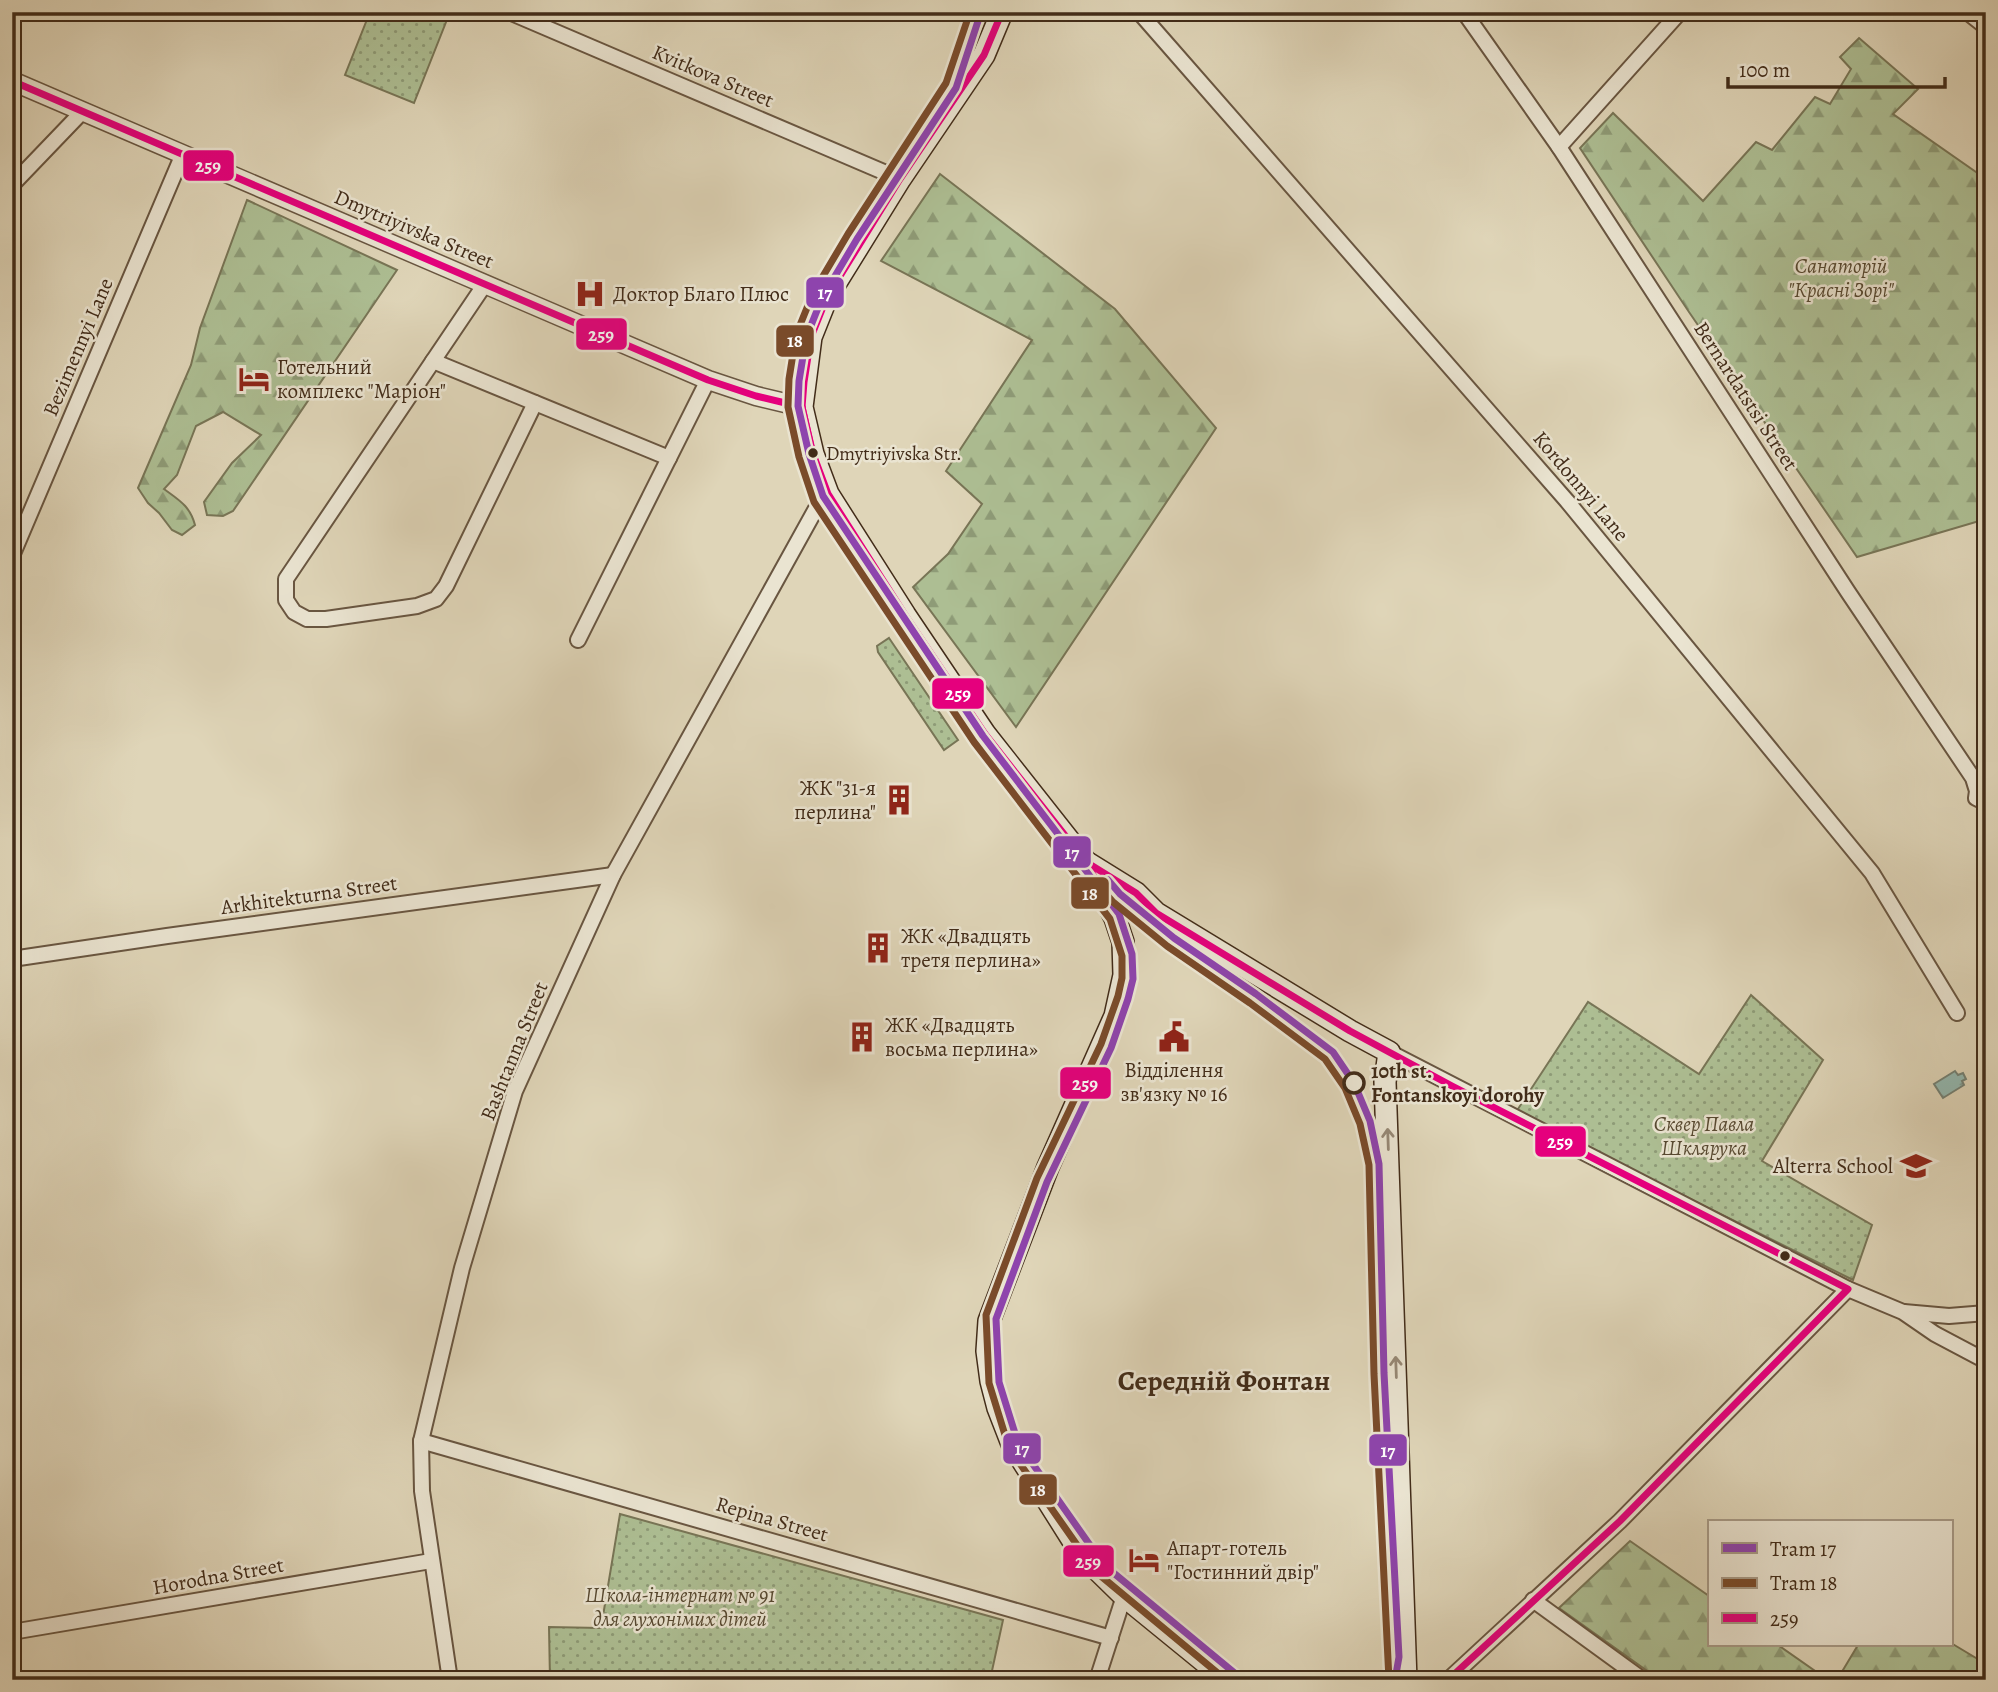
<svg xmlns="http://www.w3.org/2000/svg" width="1998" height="1692" font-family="Alegreya,serif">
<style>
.green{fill:url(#green-dots);stroke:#787556;stroke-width:2}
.forest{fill:url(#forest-firs);stroke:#787556;stroke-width:2}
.water{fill:url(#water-ripples);stroke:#738074;stroke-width:2}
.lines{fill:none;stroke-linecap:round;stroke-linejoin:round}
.minor-casing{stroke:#695641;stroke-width:18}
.tertiary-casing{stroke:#695641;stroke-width:21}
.secondary-casing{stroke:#422c19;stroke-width:24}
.minor{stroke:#eae4d1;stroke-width:14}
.tertiary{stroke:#eae4d1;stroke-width:18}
.secondary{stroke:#eae4d1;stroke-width:21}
.bus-1-casing{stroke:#eae4d1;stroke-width:12}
.bus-1{stroke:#e5007d;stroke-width:7}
.tram-1-casing{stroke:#eae4d1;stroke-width:12}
.tram-2-casing{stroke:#eae4d1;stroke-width:12}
.tram-1{stroke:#8e44ad;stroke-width:7}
.tram-2{stroke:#7a4b2a;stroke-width:7}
.oneway{stroke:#968875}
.bus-dot{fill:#422c19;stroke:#eae4d1;stroke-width:2.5}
.stop-dot{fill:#eae4d1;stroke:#422c19;stroke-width:3.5}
.labels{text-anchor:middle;stroke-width:5;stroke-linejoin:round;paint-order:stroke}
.bus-label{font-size:19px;fill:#422c19;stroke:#eae4d1;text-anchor:start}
.street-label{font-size:21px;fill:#422c19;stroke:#eae4d1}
.park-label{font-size:21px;font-style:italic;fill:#574931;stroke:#eae4d1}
.poi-label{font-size:21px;fill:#422c19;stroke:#eae4d1;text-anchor:start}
.stop-label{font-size:21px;font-weight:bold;fill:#422c19;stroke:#eae4d1;text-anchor:start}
.district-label{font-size:28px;font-weight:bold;fill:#422c19;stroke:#eae4d1}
.line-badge{stroke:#eae4d1;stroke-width:2.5}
.badge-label{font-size:19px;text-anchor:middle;font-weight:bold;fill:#fff}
</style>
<defs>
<pattern id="green-dots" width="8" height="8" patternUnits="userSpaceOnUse" patternTransform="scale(1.75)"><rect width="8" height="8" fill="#adbe93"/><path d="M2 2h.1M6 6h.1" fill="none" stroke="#8e9b77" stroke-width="1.8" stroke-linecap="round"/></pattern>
<pattern id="forest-firs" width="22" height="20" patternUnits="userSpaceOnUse" patternTransform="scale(1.75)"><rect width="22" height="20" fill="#adbe93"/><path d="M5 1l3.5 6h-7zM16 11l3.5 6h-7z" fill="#8e9b77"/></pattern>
<pattern id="water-ripples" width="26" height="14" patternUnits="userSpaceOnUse" patternTransform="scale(1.75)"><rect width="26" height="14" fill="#93b8b0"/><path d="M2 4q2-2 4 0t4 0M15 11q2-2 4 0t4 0" fill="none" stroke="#7a968e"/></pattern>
</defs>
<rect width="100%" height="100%" fill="#dfd5b8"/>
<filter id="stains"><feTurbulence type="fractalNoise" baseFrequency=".00286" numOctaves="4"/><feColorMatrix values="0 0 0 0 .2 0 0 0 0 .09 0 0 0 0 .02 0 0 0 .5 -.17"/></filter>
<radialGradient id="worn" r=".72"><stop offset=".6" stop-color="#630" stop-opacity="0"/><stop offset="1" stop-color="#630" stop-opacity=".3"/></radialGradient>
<!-- green -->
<g class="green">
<polygon points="370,12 450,12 414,103 345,75"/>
<polygon points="889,638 958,740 944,750 878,652 877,646"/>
<polygon points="1751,995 1823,1060 1762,1161 1872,1225 1853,1280 1516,1112 1588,1002 1699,1074"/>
<polygon points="620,1514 1003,1620 990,1680 550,1680 549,1627 601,1628"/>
</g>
<!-- forest -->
<g class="forest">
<polygon points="1859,38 1918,89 1893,114 1986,179 1986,519 1857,557 1689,312 1580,148 1613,113 1703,201 1756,142 1772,150 1815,97 1830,104 1851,69 1840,57"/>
<polygon points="940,174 1115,309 1216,428 1016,727 913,587 948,554 982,504 946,471 1032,340 881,261"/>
<path d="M247 200 397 270 233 511 223 516 207 515 204 502 232 463 261 435 223 412 196 426 177 475 164 489C179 500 190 506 195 525L182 535 172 530 159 513 148 503 138 488 191 365 200 328Z"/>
<polygon points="1630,1541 1709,1596 1709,1645 1778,1645 1828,1680 1660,1680 1559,1608"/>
<polygon points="1951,1643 1986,1664 1986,1680 1837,1680 1858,1645 1951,1645"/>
</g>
<!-- water -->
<polygon class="water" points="1955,1071 1958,1075 1963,1073 1966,1079 1962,1081 1964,1085 1943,1098 1934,1084"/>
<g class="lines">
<!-- minor casing -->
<g class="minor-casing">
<g id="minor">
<polyline points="509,12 900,179"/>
<polyline points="1139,12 1567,501 1872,873 1957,1013"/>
<polyline points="1464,12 1559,147 1848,592 1973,778 1977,791 1976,798 1986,803"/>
<polyline points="1967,12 1986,27"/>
<polyline points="1559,147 1680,12"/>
<polyline points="12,185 83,111"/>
<polyline points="485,284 286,579 286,600 294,612 307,619 326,619 417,606 436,599 446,586 535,403"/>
<polyline points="433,361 669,458"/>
<polyline points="12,556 183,154"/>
<polyline points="578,640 708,380"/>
<polyline points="12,959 167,936 613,875"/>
<polyline points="1389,1052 1848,1289 1903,1312 1935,1334 1986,1361"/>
<polyline points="1904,1312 1949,1316 1986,1313"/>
<polyline points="421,1441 1111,1638"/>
<polyline points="1533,1600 1643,1680"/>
<polyline points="12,1632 431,1561"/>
<polyline points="450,1680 422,1491 421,1441 462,1268 515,1091 613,875 823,496 828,494"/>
<polyline points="1097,1680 1124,1596"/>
<polyline points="1448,1680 1620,1521 1848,1289"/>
</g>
</g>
<!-- tertiary casing -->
<g class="tertiary-casing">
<polyline id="tertiary" points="12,81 708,380 756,396 802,407"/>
</g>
<!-- secondary casing -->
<g class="secondary-casing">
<g id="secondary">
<polyline points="1002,12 984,55 900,179 827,297 811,337 802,407 813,454 828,494 905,615 985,734 1086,862 1115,918 1123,942 1124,975 1115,1016 1048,1167 989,1321 987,1351 991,1381 998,1408 1012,1444 1082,1555 1124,1596 1227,1680"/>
<polyline points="1086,862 1136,893 1156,913 1350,1031 1389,1052 1385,1082 1406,1680"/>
</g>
</g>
<!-- minor -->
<use href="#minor" class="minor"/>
<!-- tertiary -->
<use href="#tertiary" class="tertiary"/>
<!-- secondary -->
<use href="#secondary" class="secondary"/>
<!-- bus-1 casing -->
<g class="bus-1-casing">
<g id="bus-1">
<polyline points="12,81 708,380 756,396 802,407"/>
<polyline points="802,407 813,454 828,494 905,615 985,734 1086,862 1136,893 1156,913 1350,1031 1452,1086 1848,1289 1620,1521 1448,1680"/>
<polyline points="811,447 802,407 804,382 811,337 827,297 900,179 984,55 1002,12"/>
<polyline points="1087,863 1115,918 1123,942 1124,975 1115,1016 1048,1167 989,1321 987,1351 991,1381 998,1408 1012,1444 1082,1555 1124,1596 1227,1680"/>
</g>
</g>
<!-- bus-1 -->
<use href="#bus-1" class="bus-1"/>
<!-- tram-1 casing -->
<g class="tram-1-casing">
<g id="tram-1">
<polyline points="981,12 956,88 857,239 822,298 806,338 799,381 798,406 809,454 823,496 983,736 1119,914 1132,954 1133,979 1128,999 1111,1048 1047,1182 996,1319 999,1382 1018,1443 1104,1565 1243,1680"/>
<polyline points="1108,880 1120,894 1174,938 1256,994 1333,1052 1354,1083 1370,1121 1379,1164 1384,1373 1399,1657 1395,1680"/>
</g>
</g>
<!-- tram-2 casing -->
<g class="tram-2-casing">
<g id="tram-2">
<polyline points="970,12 946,83 848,234 813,293 796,335 789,379 788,407 799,457 814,502 974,742 1110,919 1122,956 1122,978 1118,996 1101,1044 1037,1178 986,1315 989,1383 1009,1448 1096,1572 1226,1680"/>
<polyline points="1100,887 1113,902 1167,946 1250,1003 1325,1059 1345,1088 1360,1124 1369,1165 1374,1374 1389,1680"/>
</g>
</g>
<!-- tram-1 -->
<use href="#tram-1" class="tram-1"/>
<!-- tram-2 -->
<use href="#tram-2" class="tram-2"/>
</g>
<!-- one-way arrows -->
<defs><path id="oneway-shaft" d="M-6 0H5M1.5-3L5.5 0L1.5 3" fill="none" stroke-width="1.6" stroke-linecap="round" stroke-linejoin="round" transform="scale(1.75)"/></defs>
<g class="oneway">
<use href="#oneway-shaft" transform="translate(1388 1139) rotate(-92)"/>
<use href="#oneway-shaft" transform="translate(1396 1367) rotate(-92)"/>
</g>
<!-- icons -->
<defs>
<g id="hospital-bare" transform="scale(2.415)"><path d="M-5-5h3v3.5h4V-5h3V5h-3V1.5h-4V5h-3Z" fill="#8f2418" stroke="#eae4d1" stroke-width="2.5" paint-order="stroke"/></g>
<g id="hotel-bare" transform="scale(2.415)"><path d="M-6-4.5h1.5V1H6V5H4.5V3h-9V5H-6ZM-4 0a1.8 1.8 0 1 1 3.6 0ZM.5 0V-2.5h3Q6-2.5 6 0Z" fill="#8f2418" stroke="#eae4d1" stroke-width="2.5" paint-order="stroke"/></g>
<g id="building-bare" transform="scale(2.415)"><path d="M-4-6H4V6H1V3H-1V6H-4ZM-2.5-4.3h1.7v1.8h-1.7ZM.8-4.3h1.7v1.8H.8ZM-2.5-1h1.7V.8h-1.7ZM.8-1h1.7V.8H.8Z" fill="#8f2418" stroke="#eae4d1" stroke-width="2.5" paint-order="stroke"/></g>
<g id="civic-bare" transform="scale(2.415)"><path d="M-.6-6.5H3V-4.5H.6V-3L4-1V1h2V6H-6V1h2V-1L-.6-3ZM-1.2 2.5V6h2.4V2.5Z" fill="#8f2418" stroke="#eae4d1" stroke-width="2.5" paint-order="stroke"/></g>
<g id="school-bare" transform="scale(2.415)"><path d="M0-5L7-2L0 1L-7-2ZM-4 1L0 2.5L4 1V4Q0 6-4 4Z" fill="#8f2418" stroke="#eae4d1" stroke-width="2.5" paint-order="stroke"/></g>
</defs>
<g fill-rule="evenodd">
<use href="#hospital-bare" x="590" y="294"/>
<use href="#hotel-bare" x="254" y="379"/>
<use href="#building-bare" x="899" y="800"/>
<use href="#building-bare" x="878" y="948"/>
<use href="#building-bare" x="862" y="1037"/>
<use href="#civic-bare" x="1174" y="1037"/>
<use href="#school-bare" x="1916" y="1166"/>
<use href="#hotel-bare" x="1144" y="1560"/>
</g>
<!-- markers -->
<g class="bus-dot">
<circle cx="813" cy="453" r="6"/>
<circle cx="1785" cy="1256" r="6"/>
</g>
<circle class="stop-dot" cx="1354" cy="1083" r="10"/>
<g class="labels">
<!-- bus labels -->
<g class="bus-label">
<text x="826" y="460">Dmytriyivska Str.</text>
</g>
<!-- street labels -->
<g class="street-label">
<text transform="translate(713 76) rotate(23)" y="7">Kvitkova Street</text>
<text transform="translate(414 229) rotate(23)" y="7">Dmytriyivska Street</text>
<text transform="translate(78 347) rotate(-67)" y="7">Bezimennyi Lane</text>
<text transform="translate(1746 396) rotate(57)" y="7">Bernardatstsi Street</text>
<text transform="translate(1581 486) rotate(50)" y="7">Kordonnyi Lane</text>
<text transform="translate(309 895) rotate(-8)" y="7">Arkhitekturna Street</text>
<text transform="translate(514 1051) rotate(-68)" y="7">Bashtanna Street</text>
<text transform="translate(772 1519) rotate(16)" y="7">Repina Street</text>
<text transform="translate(218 1576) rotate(-10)" y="7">Horodna Street</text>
</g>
<!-- park labels -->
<g class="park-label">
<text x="1841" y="273">Санаторій<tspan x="1841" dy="24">"Красні Зорі"</tspan></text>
<text x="1704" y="1131">Сквер Павла<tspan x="1704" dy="24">Шклярука</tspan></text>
<text x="680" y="1602">Школа-інтернат № 91<tspan x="680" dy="24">для глухонімих дітей</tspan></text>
</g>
<!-- poi labels -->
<g class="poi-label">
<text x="613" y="301">Доктор Благо Плюс</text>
<text x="277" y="374">Готельний<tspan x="277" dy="24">комплекс "Маріон"</tspan></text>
<text x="876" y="795" text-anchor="end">ЖК "31-я<tspan x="876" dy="24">перлина"</tspan></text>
<text x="901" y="943">ЖК «Двадцять<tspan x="901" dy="24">третя перлина»</tspan></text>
<text x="885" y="1032">ЖК «Двадцять<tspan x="885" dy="24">восьма перлина»</tspan></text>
<text x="1174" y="1077" text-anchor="middle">Відділення<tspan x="1174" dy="24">зв'язку № 16</tspan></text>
<text x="1893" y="1173" text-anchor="end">Alterra School</text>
<text x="1167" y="1555">Апарт-готель<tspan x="1167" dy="24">"Гостинний двір"</tspan></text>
</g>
<!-- stop labels -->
<g class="stop-label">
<text x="1371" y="1078">10th st.<tspan x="1371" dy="24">Fontanskoyi dorohy</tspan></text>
</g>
<!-- district labels -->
<g class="district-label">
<text x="1224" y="1390">Середній Фонтан</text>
</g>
</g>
<g class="line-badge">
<rect x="182" y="149" width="53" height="33" rx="7" fill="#e5007d"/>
<rect x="805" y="276" width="40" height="33" rx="7" fill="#8e44ad"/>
<rect x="575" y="317" width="53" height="34" rx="7" fill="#e5007d"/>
<rect x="775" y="324" width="40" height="34" rx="7" fill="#7a4b2a"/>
<rect x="931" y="677" width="54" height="33" rx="7" fill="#e5007d"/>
<rect x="1052" y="835" width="40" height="34" rx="7" fill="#8e44ad"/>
<rect x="1070" y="876" width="40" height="34" rx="7" fill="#7a4b2a"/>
<rect x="1059" y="1066" width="53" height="34" rx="7" fill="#e5007d"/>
<rect x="1534" y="1125" width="53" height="33" rx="7" fill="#e5007d"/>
<rect x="1002" y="1432" width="40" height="33" rx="7" fill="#8e44ad"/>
<rect x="1368" y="1433" width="40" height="34" rx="7" fill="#8e44ad"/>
<rect x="1018" y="1473" width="40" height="33" rx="7" fill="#7a4b2a"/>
<rect x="1062" y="1544" width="53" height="34" rx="7" fill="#e5007d"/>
</g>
<g class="badge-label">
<text x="208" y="172">259</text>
<text x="825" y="299">17</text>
<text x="601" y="341">259</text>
<text x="795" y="347">18</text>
<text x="958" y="700">259</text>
<text x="1072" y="859">17</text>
<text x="1090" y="900">18</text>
<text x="1085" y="1090">259</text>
<text x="1560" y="1148">259</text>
<text x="1022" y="1455">17</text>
<text x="1388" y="1457">17</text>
<text x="1038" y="1496">18</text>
<text x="1088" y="1568">259</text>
</g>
<!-- margin -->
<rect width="1998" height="1692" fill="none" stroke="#dfd5b8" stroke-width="42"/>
<rect x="14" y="14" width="1970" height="1664" fill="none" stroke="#422c19" stroke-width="3.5"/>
<rect x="21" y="21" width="1956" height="1650" fill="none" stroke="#422c19" stroke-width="2"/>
<!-- legend -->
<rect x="1708" y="1520" width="245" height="126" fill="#eae4d1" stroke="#a79a87" stroke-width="2"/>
<rect x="1722" y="1543" width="35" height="10" fill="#8e44ad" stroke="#a79a87" stroke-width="2"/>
<text x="1770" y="1556" font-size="21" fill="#422c19">Tram 17</text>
<rect x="1722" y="1578" width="35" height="10" fill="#7a4b2a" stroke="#a79a87" stroke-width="2"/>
<text x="1770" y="1590" font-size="21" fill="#422c19">Tram 18</text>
<rect x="1722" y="1613" width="35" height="10" fill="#e5007d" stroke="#a79a87" stroke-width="2"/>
<text x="1770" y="1626" font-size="21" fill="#422c19">259</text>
<!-- scale -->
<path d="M1728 77v10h217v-10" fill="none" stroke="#422c19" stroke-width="3.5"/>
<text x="1739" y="77" font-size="21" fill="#422c19" stroke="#eae4d1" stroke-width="5" paint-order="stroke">100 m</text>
<rect width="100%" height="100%" filter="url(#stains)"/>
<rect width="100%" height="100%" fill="url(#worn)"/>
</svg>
